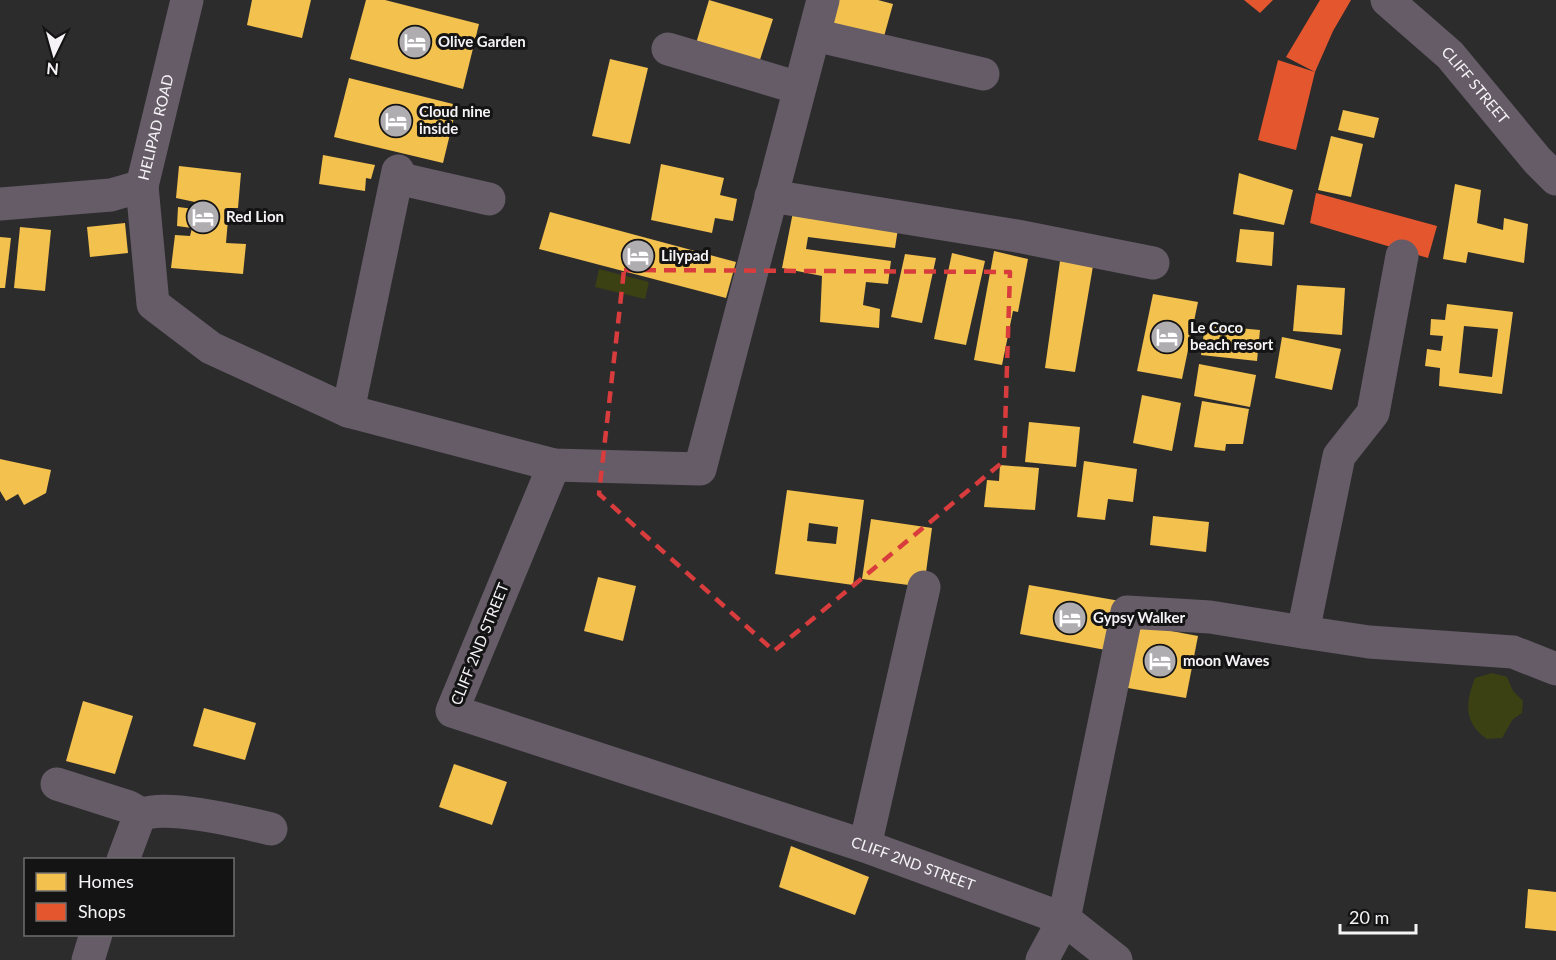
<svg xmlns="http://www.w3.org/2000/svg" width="1556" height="960" font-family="Lato,sans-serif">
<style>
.water{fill:#3b4112}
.homes{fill:#f2c14e;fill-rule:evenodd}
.shops{fill:#e4572e}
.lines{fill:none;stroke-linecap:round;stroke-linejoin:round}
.minor{stroke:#655c67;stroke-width:33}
.marked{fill:none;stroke:#d93c3d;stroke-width:4.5;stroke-dasharray:12 8;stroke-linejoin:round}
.labels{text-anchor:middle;stroke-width:6;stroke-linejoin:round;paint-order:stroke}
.poi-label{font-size:15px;font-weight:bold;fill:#f5f3f6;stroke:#151415;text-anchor:start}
.street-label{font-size:15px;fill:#f5f3f6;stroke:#151415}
</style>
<rect width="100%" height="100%" fill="#2d2c2d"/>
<!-- water -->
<g class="water">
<polygon points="599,269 649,282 645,299 595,287"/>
<path d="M1492 673 1507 677 1513 691 1523 701 1522 713 1513 719 1502 738 1487 739C1464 723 1465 703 1475 678Z"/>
</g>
<!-- homes -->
<g class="homes">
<polygon points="252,0 311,0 302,38 247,25"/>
<polygon points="366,0 385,0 479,24 463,89 350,59"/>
<polygon points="709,0 773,19 757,69 694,50"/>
<polygon points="837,0 878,0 893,4 883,40 830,27"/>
<polygon points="610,59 648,68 630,144 592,136"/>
<polygon points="349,78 457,105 443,163 334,137"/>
<polygon points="1343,110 1379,118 1374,138 1338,130"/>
<polygon points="1331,136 1363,144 1351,197 1318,190"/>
<polygon points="323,155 375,165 371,179 366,178 365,191 319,184"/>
<polygon points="661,164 724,178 720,195 737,199 733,221 715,218 712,233 651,220"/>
<polygon points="179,166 241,173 238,208 229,208 226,243 246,244 243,274 171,268 175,235 190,236 192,228 177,226 178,207 194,209 195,202 176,198"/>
<polygon points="1239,173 1293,190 1284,225 1233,214"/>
<polygon points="1455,184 1481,190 1477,223 1503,230 1504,218 1528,224 1524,263 1468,252 1466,263 1443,259"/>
<polygon points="794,207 899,222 895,248 808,237 806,249 891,261 888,284 866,282 863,305 880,309 879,328 820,322 822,276 782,268"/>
<polygon points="550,212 736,262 726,298 539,249"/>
<polygon points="125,223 128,253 90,257 87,227"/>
<polygon points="20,227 51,230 45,291 14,288"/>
<polygon points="1240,229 1274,232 1272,266 1236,262"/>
<polygon points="0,237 11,238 5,288 0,288"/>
<polygon points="994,251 1028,259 1018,312 1013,311 1002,365 974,360"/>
<polygon points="952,253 985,261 966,345 934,339"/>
<polygon points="905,254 936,258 922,323 891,317"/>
<polygon points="1060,261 1093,266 1075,372 1045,368"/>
<polygon points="1297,285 1345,288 1342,335 1293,331"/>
<polygon points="1153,294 1198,302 1182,379 1137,371"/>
<path d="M1447 304 1513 312 1502 394 1439 386 1440 368 1425 366 1427 349 1441 351 1443 336 1430 335 1431 319 1445 320ZM1464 326 1498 329 1492 377 1459 373Z"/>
<polygon points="1205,325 1260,330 1257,361 1201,355"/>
<polygon points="1282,337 1341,349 1332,390 1275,378"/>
<polygon points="1199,364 1256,375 1250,407 1194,396"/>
<polygon points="1142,395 1181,403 1172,451 1133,443"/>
<polygon points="1202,401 1249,409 1243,444 1226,444 1225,451 1194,447"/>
<polygon points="1029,422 1080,427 1076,467 1025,462"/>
<polygon points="0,459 51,470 46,493 24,505 18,494 6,501 0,491"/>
<polygon points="1084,461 1137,469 1133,502 1108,499 1105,520 1077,517"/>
<polygon points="1000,465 1039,468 1035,510 984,507 987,480 999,481"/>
<path d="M787 490 864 500 853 585 775 574ZM809 523 838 527 836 544 807 541Z"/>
<polygon points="1153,516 1209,522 1206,552 1150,545"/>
<polygon points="871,519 932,528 924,587 862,579"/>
<polygon points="598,577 636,586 623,641 584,631"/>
<polygon points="1029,585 1120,601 1111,651 1020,634"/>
<polygon points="1134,624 1198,636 1186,698 1122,687"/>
<polygon points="83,701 133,716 115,774 66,761"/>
<polygon points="204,708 256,723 245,760 193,746"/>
<polygon points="454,764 507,782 492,825 439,807"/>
<polygon points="791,846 869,877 855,915 779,887"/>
<polygon points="1528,889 1556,892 1556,931 1525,928"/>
</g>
<!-- shops -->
<g class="shops">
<polygon points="1244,0 1273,0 1260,13"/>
<polygon points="1320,0 1351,0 1333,31 1315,72 1296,150 1258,140 1278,60 1315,72 1286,57"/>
<polygon points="1316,193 1437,226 1428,258 1310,223"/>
</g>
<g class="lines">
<!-- minor -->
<g class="minor">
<path id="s1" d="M1387 0 1450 55 1537 160 1556 179"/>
<polyline points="814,35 983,74"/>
<polyline points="668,49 799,88"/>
<polyline points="397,178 489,199"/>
<polyline points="142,186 153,304 211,348 348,411 554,465 700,469 823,0"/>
<polyline points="771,196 1017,236 1153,263"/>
<path id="s2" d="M0 204 111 195 142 186 187 0"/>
<polyline points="348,411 398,171"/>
<path id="s3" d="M554 465 452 711 865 846 1064 919 1116 960"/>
<polyline points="1303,632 1369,642 1513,652 1556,669"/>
<polyline points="57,784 129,807 141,814"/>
<polyline points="865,846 924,587"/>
<path d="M123 860 139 817C156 801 246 823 271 829"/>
<polyline points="88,960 96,934"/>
<polyline points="1042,960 1064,919 1127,612 1210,617 1303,632 1339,456 1373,413 1402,256"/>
</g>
</g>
<!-- marked area -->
<path class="marked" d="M624 270 1010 272 1004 461 774 651 599 494Z"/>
<!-- icons -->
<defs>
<g id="hotel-disc" transform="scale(1.725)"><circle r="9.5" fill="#afadb0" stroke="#151415"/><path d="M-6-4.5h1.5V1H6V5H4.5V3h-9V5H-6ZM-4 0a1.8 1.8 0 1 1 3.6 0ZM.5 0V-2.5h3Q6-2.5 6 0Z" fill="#fff"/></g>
</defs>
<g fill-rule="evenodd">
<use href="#hotel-disc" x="415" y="42"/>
<use href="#hotel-disc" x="396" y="121"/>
<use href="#hotel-disc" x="203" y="217"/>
<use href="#hotel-disc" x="638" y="256"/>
<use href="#hotel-disc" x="1167" y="337"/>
<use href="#hotel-disc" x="1070" y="618"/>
<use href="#hotel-disc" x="1160" y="661"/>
</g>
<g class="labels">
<!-- poi labels -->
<g class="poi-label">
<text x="438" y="47">Olive Garden</text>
<text x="419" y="117">Cloud nine<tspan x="419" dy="17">inside</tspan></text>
<text x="226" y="222">Red Lion</text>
<text x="661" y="261">Lilypad</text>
<text x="1190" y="333">Le Coco<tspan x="1190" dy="17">beach resort</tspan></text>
<text x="1093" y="623">Gypsy Walker</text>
<text x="1183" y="666">moon Waves</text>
</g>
<!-- street labels -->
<g class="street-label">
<text dy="5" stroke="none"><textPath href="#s1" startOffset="123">CLIFF STREET</textPath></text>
<text dy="5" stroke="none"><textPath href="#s2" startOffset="204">HELIPAD ROAD</textPath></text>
<text transform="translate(480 644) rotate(-68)" y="5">CLIFF 2ND STREET</text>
<text dy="5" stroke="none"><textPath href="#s3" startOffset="752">CLIFF 2ND STREET</textPath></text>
</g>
</g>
<!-- legend -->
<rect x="24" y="858" width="210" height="78" fill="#151415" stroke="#6f6d6f" stroke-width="1.5"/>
<rect x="36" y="873" width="30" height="18" fill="#f2c14e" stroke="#6f6d6f" stroke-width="1.5"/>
<text x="78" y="888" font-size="18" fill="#f5f3f6">Homes</text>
<rect x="36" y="903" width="30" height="18" fill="#e4572e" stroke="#6f6d6f" stroke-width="1.5"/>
<text x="78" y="918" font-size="18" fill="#f5f3f6">Shops</text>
<!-- north arrow -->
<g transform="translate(54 54) rotate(185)" stroke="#151415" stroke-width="4.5" paint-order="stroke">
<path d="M0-4.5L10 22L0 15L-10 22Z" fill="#f5f3f6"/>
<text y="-9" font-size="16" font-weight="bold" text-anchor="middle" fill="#f5f3f6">N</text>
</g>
<!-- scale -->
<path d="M1340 924v9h76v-9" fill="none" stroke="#f5f3f6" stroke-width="3"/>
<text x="1349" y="924" font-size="18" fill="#f5f3f6" stroke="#151415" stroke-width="4.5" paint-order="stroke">20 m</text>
</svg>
